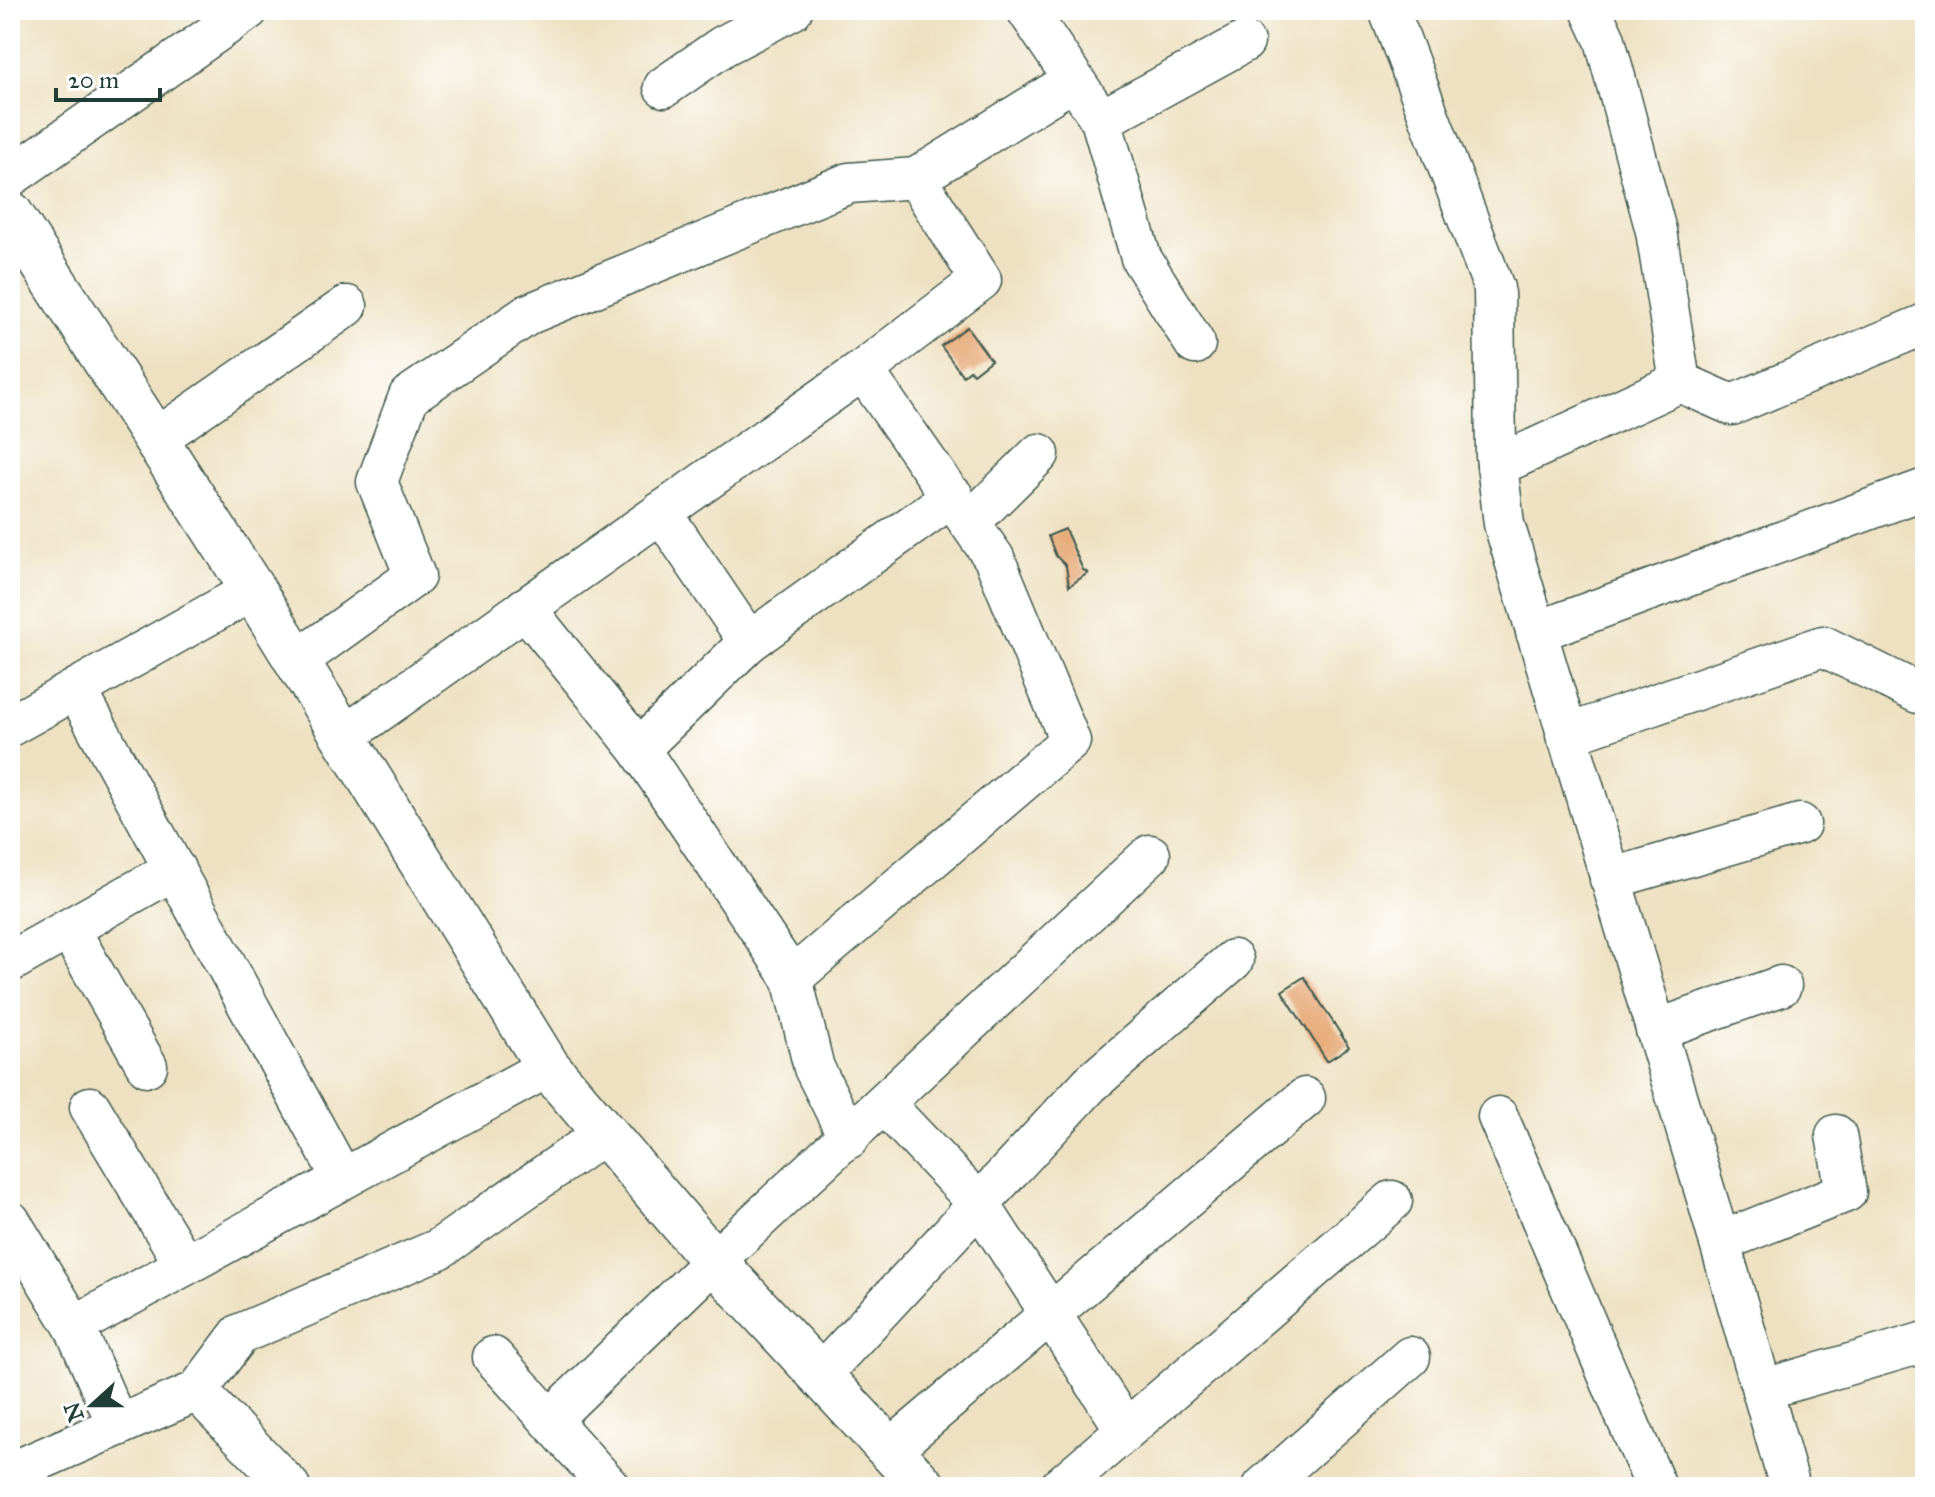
<svg xmlns="http://www.w3.org/2000/svg" width="1935" height="1497" font-family="'IM FELL Great Primer',serif">
<style>
.building{fill:#e6a874}
.lines{fill:none;stroke-linecap:round;stroke-linejoin:round}
.minor-casing{stroke:#3e5649;stroke-width:43}
.tertiary-casing{stroke:#3e5649;stroke-width:47}
.minor{stroke:#fff;stroke-width:40}
.tertiary{stroke:#fff;stroke-width:44}
</style>
<rect width="100%" height="100%" fill="#fff"/>
<filter id="ink" filterUnits="userSpaceOnUse"><feTurbulence type="fractalNoise" baseFrequency=".0125" numOctaves="2"/><feDisplacementMap in="SourceGraphic" scale="16" xChannelSelector="R" yChannelSelector="G"/><feConvolveMatrix kernelMatrix="1 2 1 2 8 2 1 2 1" color-interpolation-filters="sRGB"/></filter>
<filter id="wash" filterUnits="userSpaceOnUse"><feTurbulence type="fractalNoise" baseFrequency=".006" numOctaves="4" result="noise"/><feDisplacementMap in="SourceGraphic" scale="32" xChannelSelector="R" yChannelSelector="G"/><feGaussianBlur stdDeviation="1.8" result="paint"/><feColorMatrix in="noise" values="0 0 0 0 0 0 0 0 0 0 0 0 0 0 0 0 0 1.4 0 .05"/><feComposite in="paint" operator="in"/></filter>
<g filter="url(#wash)">
<rect width="100%" height="100%" fill="#eee1c1"/>
<g id="blocks">
<!-- building -->
<g class="building">
<polygon points="967,327 991,360 973,374 970,370 963,376 941,346"/>
<polygon points="1065,529 1083,570 1088,573 1069,586 1066,566 1056,556 1048,536"/>
<polygon points="1304,977 1349,1047 1327,1061 1282,991"/>
</g>
</g>
</g>
<g filter="url(#ink)">
<use href="#blocks" fill-opacity="0" stroke="#3e5649" stroke-width="2"/>
<g class="lines">
<!-- minor casing -->
<g class="minor-casing">
<g id="minor">
<polyline points="1027,10 1101,120 1141,258 1195,344"/>
<polyline points="1389,10 1494,288 1496,456 1504,524 1709,1205 1790,1487"/>
<polyline points="664,87 723,46 792,10"/>
<polyline points="1101,120 1244,42"/>
<polyline points="10,177 248,10"/>
<polyline points="916,178 1074,80"/>
<polyline points="1680,382 1732,405 1925,324"/>
<polyline points="156,439 347,306"/>
<polyline points="1497,466 1680,382 1656,231 1605,40 1591,10"/>
<polyline points="661,512 749,642 953,496"/>
<polyline points="970,522 1039,454"/>
<polyline points="525,608 639,749 792,978"/>
<polyline points="1536,632 1925,489"/>
<polyline points="297,661 415,576 377,482 409,396 529,314 849,183 916,178 981,280 863,370"/>
<polyline points="76,689 342,1178"/>
<polyline points="10,726 253,590"/>
<polyline points="1566,735 1823,646 1918,693 1925,690"/>
<polyline points="343,737 863,370 994,558 1070,741 792,978 814,1068 849,1138"/>
<polyline points="639,749 749,642"/>
<polyline points="1610,879 1800,824"/>
<polyline points="69,929 147,1066"/>
<polyline points="10,962 175,869"/>
<polyline points="1656,1030 1781,986"/>
<polyline points="885,1105 980,1205 1126,1430"/>
<polyline points="90,1107 185,1265"/>
<polyline points="1498,1117 1656,1487"/>
<polyline points="10,1221 74,1326 548,1067"/>
<polyline points="1720,1242 1846,1192 1836,1135"/>
<polyline points="74,1326 118,1426"/>
<polyline points="493,1357 610,1487"/>
<polyline points="821,1374 1090,1084 1233,960"/>
<polyline points="1762,1390 1925,1342"/>
<polyline points="197,1391 290,1487"/>
<polyline points="550,1420 714,1261 1150,855"/>
<polyline points="890,1450 1305,1098"/>
<polyline points="10,1473 197,1391 240,1334 439,1249 605,1133"/>
<polyline points="1060,1487 1392,1201"/>
<polyline points="1263,1487 1410,1357"/>
</g>
</g>
<!-- tertiary casing -->
<g class="tertiary-casing">
<polyline id="tertiary" points="10,213 253,590 548,1067 714,1261 924,1487"/>
</g>
<!-- minor -->
<use href="#minor" class="minor"/>
<!-- tertiary -->
<use href="#tertiary" class="tertiary"/>
</g>
</g>
<!-- margin -->
<rect width="1935" height="1497" fill="none" stroke="#fff" stroke-width="40"/>
<!-- north arrow -->
<g transform="translate(92 1405) rotate(249)" stroke="#ffffff" stroke-width="6" paint-order="stroke">
<path d="M0-6L14 30L0 20L-14 30Z" fill="#1f3d34"/>
<text y="-12" font-size="22" font-weight="bold" text-anchor="middle" fill="#1f3d34">N</text>
</g>
<!-- scale -->
<path d="M56 88v12h104v-12" fill="none" stroke="#1f3d34" stroke-width="4"/>
<text x="68" y="88" font-size="24" fill="#1f3d34" stroke="#ffffff" stroke-width="6" paint-order="stroke">20 m</text>
</svg>
